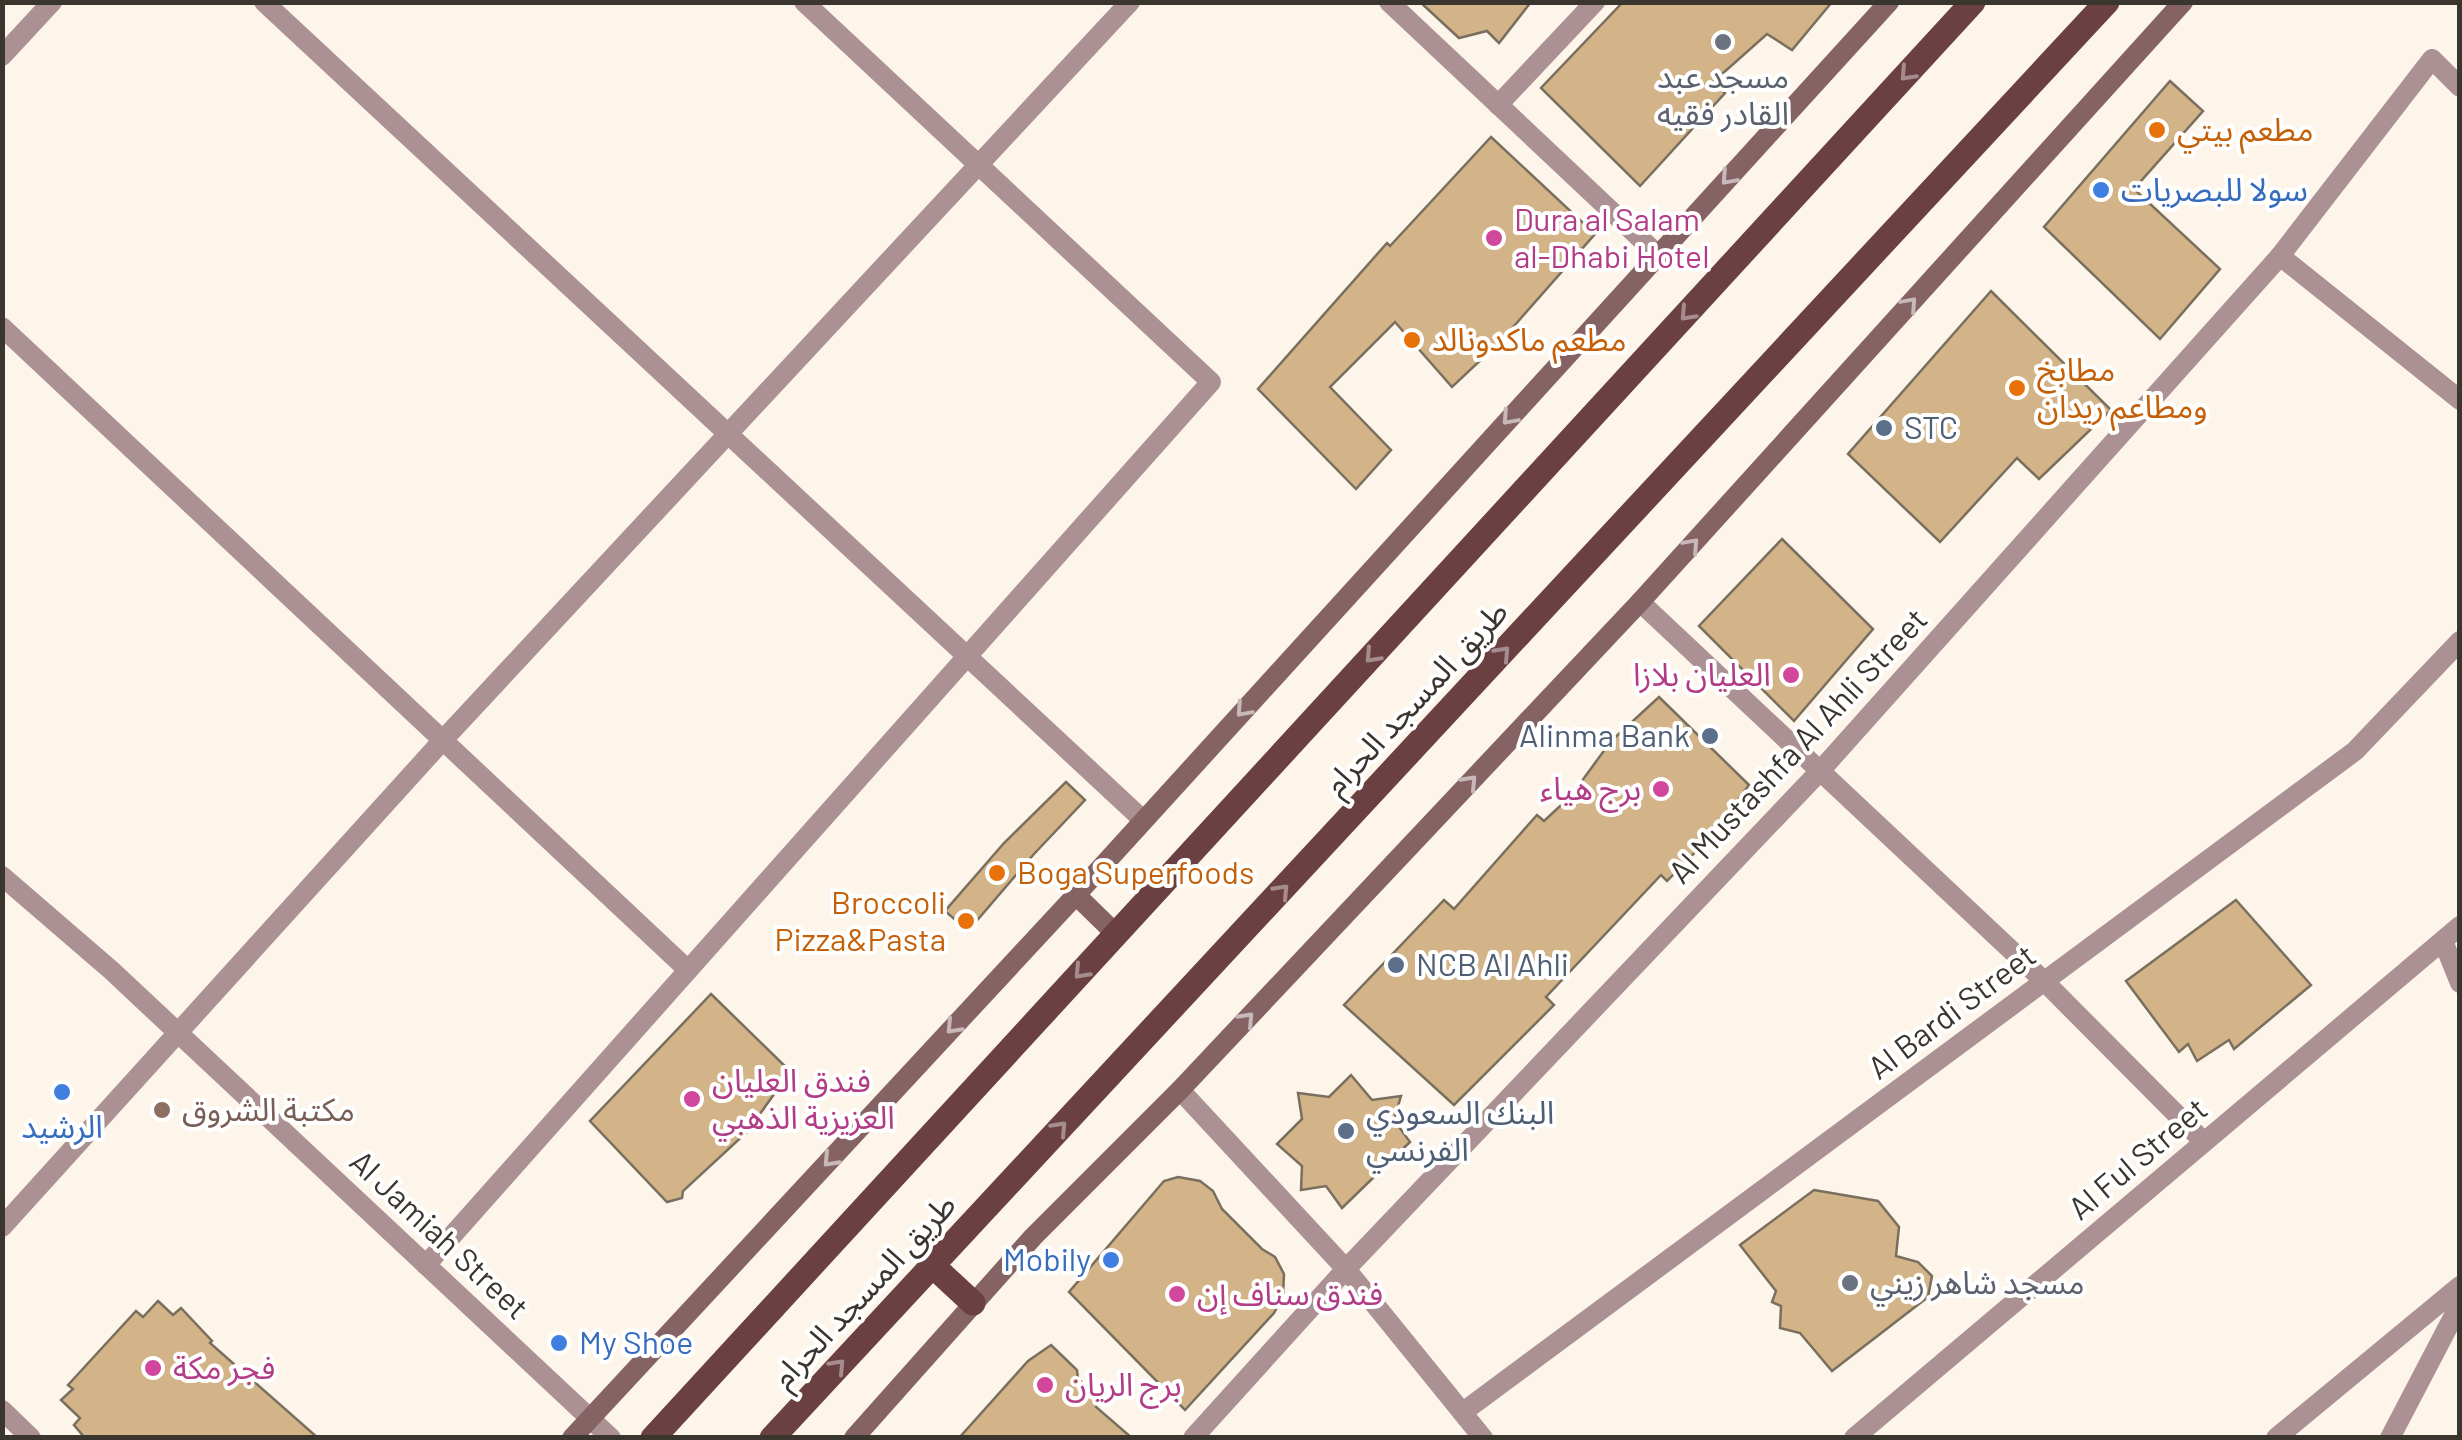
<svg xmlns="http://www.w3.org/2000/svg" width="2462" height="1440" font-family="Barlow,'Noto Sans Arabic',sans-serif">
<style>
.building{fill:#d2b488;stroke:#7a6f5e;stroke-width:2.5}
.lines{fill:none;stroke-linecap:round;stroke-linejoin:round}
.street{stroke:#ab9193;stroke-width:20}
.secondary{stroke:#856264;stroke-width:20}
.primary{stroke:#6a4043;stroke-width:25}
.oneway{stroke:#a68c8e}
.oneway2{stroke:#c8b8b9}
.worship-dot{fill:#6b7280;stroke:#fff;stroke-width:4}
.food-dot{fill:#e8710a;stroke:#fff;stroke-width:4}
.shop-dot{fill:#3f7fe0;stroke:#fff;stroke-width:4}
.hotel-dot{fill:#d1479c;stroke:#fff;stroke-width:4}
.service-dot{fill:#5c6f8a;stroke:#fff;stroke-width:4}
.education-dot{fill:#8d6e63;stroke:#fff;stroke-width:4}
.labels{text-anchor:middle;stroke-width:8;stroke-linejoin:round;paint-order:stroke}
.worship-label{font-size:32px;fill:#5b616d;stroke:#fff}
.food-label{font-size:32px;fill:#c56008;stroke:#fff;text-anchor:start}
.shop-label{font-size:32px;fill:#366cbe;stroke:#fff;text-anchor:start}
.hotel-label{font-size:32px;fill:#b23c85;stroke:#fff;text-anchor:start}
.service-label{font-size:32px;fill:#4e5e75;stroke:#fff;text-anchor:start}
.street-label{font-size:32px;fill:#3a352e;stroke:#fff}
.education-label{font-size:32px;fill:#785e54;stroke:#fff;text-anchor:start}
</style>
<rect width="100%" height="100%" fill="#fdf5ea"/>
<!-- building -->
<g class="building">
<polygon points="1420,2 1531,2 1499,43 1487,31 1459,38"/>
<polygon points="1623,2 1832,2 1792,50 1767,34 1713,82 1725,93 1640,186 1541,88"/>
<polygon points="2170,81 2203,111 2134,189 2220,269 2160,339 2044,227"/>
<polygon points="1491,137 1595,234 1500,342 1452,387 1395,322 1330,387 1391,450 1356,489 1258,389 1387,243 1390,246"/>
<polygon points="1991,291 2111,410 2039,479 2017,458 1940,542 1848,454"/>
<polygon points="1782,539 1873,629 1794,721 1699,626"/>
<polygon points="1659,697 1749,785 1711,836 1667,881 1661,875 1546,997 1554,1005 1454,1105 1344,1005 1444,900 1454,909 1537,815 1544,821 1571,796 1611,741"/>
<polygon points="1066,782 1085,800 1034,854 968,931 945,911 1004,843"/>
<polygon points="2236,900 2311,985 2234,1049 2229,1040 2197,1061 2188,1044 2179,1052 2126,981"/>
<polygon points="711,994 792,1073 789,1089 777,1090 747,1132 683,1191 682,1198 667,1202 590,1121"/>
<polygon points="1351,1075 1372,1100 1401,1096 1394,1120 1410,1142 1342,1208 1326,1186 1301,1190 1302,1166 1277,1144 1302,1119 1298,1093 1329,1097"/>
<polygon points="1178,1177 1200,1181 1213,1191 1222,1209 1262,1249 1275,1257 1284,1274 1283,1296 1274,1313 1185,1410 1069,1292 1164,1181"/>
<polygon points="1814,1190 1878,1201 1899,1227 1896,1256 1918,1262 1932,1276 1928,1297 1832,1371 1800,1333 1780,1328 1781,1306 1772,1302 1776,1291 1740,1245"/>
<polygon points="158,1301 173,1315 181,1308 212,1341 210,1343 318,1438 85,1438 74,1425 80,1418 61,1400 73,1389 68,1385 136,1311 143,1317"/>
<polygon points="1051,1345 1077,1370 1078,1379 1100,1398 1096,1407 1132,1438 959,1438 1028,1361"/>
</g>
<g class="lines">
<!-- street -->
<g class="street">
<polyline points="264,2 1143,820"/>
<polyline points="1389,2 1658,255"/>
<polyline points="2,56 52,2"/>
<polyline points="1498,105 1595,2"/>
<polyline points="2280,256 2432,59 2460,87"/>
<polyline points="2,327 688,970"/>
<polyline points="1640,602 2044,981 2204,1142"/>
<polyline points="2,876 111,970 611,1438"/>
<polyline points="2443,941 2460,983"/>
<polyline points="1180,1090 1346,1269 1483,1438"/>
<polyline points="2,1227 443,740 1130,2"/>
<polyline points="426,1265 1211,382 804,2"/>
<polyline points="2,1410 31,1438"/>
<polyline points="1463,1412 2355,751 2460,641"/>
<polyline points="1193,1438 1346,1269 1820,771 2280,256 2460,400"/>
<polyline points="1854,1438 2460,926"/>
<polyline points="2276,1438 2460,1286"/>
<polyline points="2390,1438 2460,1304"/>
</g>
<!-- secondary -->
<g class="secondary">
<polyline points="1076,895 1116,934"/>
<polyline points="572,1438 1076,895 1889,2"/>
<polyline points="854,1438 1033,1237 1180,1090 1640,602 2183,2"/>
</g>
<!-- primary -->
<g class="primary">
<polyline points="932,1265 973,1303"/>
<polyline points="653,1438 1973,2"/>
<polyline points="772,1438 2107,2"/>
</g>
</g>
<!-- one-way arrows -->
<defs><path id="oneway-chevron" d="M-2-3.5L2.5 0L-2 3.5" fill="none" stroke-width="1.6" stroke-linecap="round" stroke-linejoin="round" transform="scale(2.5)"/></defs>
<g class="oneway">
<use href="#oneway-chevron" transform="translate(1907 74) rotate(133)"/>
<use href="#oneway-chevron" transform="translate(1687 314) rotate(133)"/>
<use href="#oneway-chevron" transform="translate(1503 653) rotate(-47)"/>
<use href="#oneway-chevron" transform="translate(1372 656) rotate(133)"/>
<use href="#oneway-chevron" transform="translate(1282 891) rotate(-47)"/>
<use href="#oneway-chevron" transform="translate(1081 972) rotate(133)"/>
<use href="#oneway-chevron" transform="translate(1060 1128) rotate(-47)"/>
<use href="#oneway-chevron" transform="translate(838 1366) rotate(-47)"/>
</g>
<g class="oneway2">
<use href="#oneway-chevron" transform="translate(1728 178) rotate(132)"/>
<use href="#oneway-chevron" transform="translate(1910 304) rotate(-48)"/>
<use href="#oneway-chevron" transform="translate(1509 418) rotate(132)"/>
<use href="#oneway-chevron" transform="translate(1692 545) rotate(-48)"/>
<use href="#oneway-chevron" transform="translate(1243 710) rotate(132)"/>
<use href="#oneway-chevron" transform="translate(1470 782) rotate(-47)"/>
<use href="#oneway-chevron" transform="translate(1247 1019) rotate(-47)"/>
<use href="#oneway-chevron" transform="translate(953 1027) rotate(133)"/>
<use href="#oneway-chevron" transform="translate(830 1160) rotate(133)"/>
</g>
<!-- markers -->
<g class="worship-dot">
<circle cx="1723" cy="42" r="10"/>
<circle cx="1850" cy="1283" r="10"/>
</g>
<g class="food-dot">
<circle cx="2157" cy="130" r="10"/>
<circle cx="1412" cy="340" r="10"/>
<circle cx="2017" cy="388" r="10"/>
<circle cx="997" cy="873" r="10"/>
<circle cx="966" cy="921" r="10"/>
</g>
<g class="shop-dot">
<circle cx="2101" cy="190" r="10"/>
<circle cx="62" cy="1092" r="10"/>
<circle cx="1111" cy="1260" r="10"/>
<circle cx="559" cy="1343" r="10"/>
</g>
<g class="hotel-dot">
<circle cx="1494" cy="238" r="10"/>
<circle cx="1791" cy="675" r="10"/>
<circle cx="1661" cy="789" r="10"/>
<circle cx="692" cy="1099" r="10"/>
<circle cx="1177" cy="1294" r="10"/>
<circle cx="153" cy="1368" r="10"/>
<circle cx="1045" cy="1385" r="10"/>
</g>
<g class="service-dot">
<circle cx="1884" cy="428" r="10"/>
<circle cx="1710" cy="736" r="10"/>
<circle cx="1396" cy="965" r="10"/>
<circle cx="1346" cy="1131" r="10"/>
</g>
<circle class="education-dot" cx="162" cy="1110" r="10"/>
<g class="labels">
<!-- worship labels -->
<g class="worship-label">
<text x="1723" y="88">مسجد عبد<tspan x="1723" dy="37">القادر فقيه</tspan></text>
<text x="1870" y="1294" text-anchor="start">مسجد شاهر زيني</text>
</g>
<!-- food labels -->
<g class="food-label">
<text x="2177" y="141">مطعم بيتي</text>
<text x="1432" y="351">مطعم ماكدونالد</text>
<text x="2037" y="381">مطابخ<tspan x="2037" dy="37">ومطاعم ريدان</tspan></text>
<text x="1017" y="884">Boga Superfoods</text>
<text x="946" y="914" text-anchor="end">Broccoli<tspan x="946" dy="37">Pizza&amp;Pasta</tspan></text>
</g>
<!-- shop labels -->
<g class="shop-label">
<text x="2121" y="201">سولا للبصريات</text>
<text x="62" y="1138" text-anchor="middle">الرشيد</text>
<text x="1091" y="1271" text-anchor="end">Mobily</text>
<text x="579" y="1354">My Shoe</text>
</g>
<!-- hotel labels -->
<g class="hotel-label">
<text x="1514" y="231">Dura al Salam<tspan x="1514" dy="37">al-Dhabi Hotel</tspan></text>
<text x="1771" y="686" text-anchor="end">العليان بلازا</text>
<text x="1641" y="800" text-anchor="end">برج هياء</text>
<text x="712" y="1092">فندق العليان<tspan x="712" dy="37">العزيزية الذهبي</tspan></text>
<text x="1197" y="1305">فندق سناف إن</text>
<text x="173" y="1379">فجر مكة</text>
<text x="1065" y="1396">برج الريان</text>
</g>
<!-- service labels -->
<g class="service-label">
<text x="1904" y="439">STC</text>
<text x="1690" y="747" text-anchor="end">Alinma Bank</text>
<text x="1416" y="976">NCB Al Ahli</text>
<text x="1366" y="1124">البنك السعودي<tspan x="1366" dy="37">الفرنسي</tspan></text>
</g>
<!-- street labels -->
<g class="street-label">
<text transform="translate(1416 698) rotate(-47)" y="11">طريق المسجد الحرام</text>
<text transform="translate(1798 746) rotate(-47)" y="11">Al Mustashfa Al Ahli Street</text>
<text transform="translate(1952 1012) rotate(-37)" y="11">Al Bardi Street</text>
<text transform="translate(2138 1159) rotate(-40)" y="11">Al Ful Street</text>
<text transform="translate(439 1235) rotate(43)" y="11">Al Jamiah Street</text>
<text transform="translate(864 1291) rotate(-47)" y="11">طريق المسجد الحرام</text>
</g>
<!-- education labels -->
<g class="education-label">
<text x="182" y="1121">مكتبة الشروق</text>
</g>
</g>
<!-- border -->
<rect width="2462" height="1440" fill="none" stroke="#3a352e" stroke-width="10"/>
</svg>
